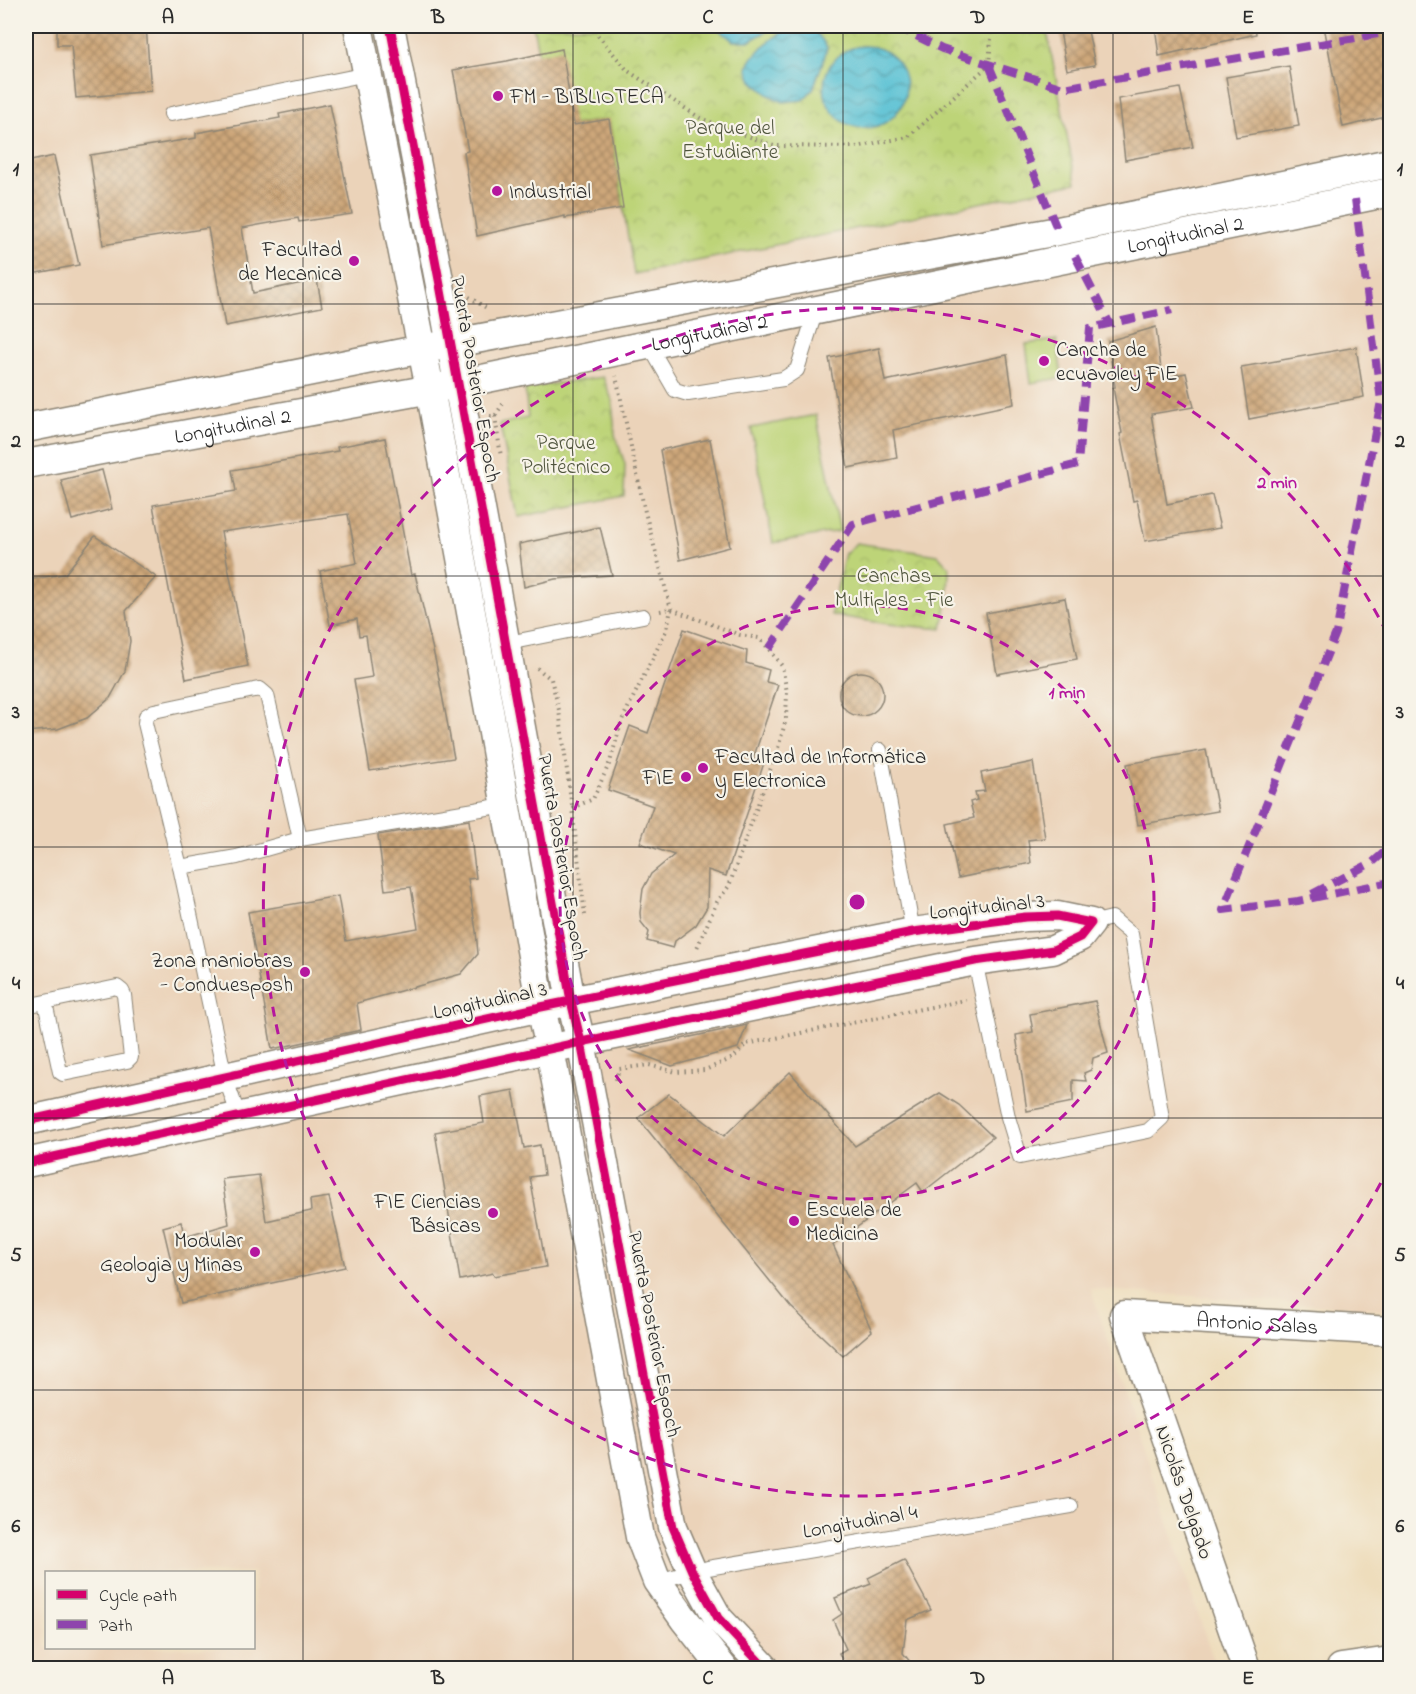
<svg xmlns="http://www.w3.org/2000/svg" width="1416" height="1694" font-family="'Indie Flower',sans-serif">
<style>
.built{fill:#ebd3b9;fill-rule:evenodd}
.grass{fill:#bdd478;stroke:#748052;stroke-width:1.5}
.park{fill:url(#park-crowns);stroke:#748052;stroke-width:1.5}
.water{fill:url(#water-waves);stroke:#427680;stroke-width:1.5}
.building{fill:url(#building-cross-hatch)}
.lines{fill:none;stroke-linecap:round;stroke-linejoin:round}
.lane-casing{stroke:#8c8474;stroke-width:16}
.street-casing{stroke:#8c8474;stroke-width:31}
.path{stroke:#8c8474;stroke-width:4;stroke-dasharray:1.5 4.5;stroke-linecap:butt}
.lane{stroke:#fff;stroke-width:14}
.street{stroke:#fff;stroke-width:28}
.quiet{stroke:#8e44ad;stroke-width:8;stroke-dasharray:15 8;stroke-linecap:butt}
.cycleway-casing{stroke:#f7f3e8;stroke-width:13}
.cycleway{stroke:#d6006c;stroke-width:9}
.grid{fill:none;stroke:#2b2b2b;stroke-width:1.5;stroke-opacity:0.55}
.ring{fill:none;stroke:#b5179e;stroke-width:3;stroke-dasharray:10 8}
.poi-dot{fill:#b5179e;stroke:#f7f3e8;stroke-width:2}
.labels{text-anchor:middle;stroke-width:4.5;stroke-linejoin:round;paint-order:stroke}
.poi-label{font-size:21px;fill:#2b2b2b;stroke:#f7f3e8;text-anchor:start}
.park-label{font-size:21px;fill:#50553e;stroke:#f7f3e8}
.street-label{font-size:21px;fill:#2b2b2b;stroke:#f7f3e8}
.centre{fill:#b5179e;stroke:#f7f3e8;stroke-width:3}
.ring-label{font-size:18px;text-anchor:middle;font-weight:bold;fill:#b5179e;stroke:#f7f3e8;stroke-width:4.5;stroke-linejoin:round;paint-order:stroke}
.neatline{fill:none;stroke:#2b2b2b;stroke-width:2}
.grid-label{font-size:20px;text-anchor:middle;font-weight:bold;fill:#2b2b2b}
</style>
<defs>
<pattern id="park-crowns" width="20" height="18" patternUnits="userSpaceOnUse" patternTransform="scale(1.5)"><rect width="20" height="18" fill="#bdd478"/><path d="M2 6a3 3 0 1 1 6 0M12 15a3 3 0 1 1 6 0" fill="none" stroke="#a3b668"/></pattern>
<pattern id="water-waves" width="16" height="10" patternUnits="userSpaceOnUse" patternTransform="scale(1.5)"><rect width="16" height="10" fill="#58c1d4"/><path d="M0 5q4-4 8 0t8 0" fill="none" stroke="#499dac"/></pattern>
<pattern id="building-cross-hatch" width="8" height="8" patternUnits="userSpaceOnUse" patternTransform="scale(1.5)"><rect width="8" height="8" fill="#cea77a"/><path d="M0 0l8 8M0 8l8-8" fill="none" stroke="#a78864"/></pattern>
</defs>
<rect width="100%" height="100%" fill="#f7f3e8"/>
<filter id="ink" filterUnits="userSpaceOnUse"><feTurbulence type="fractalNoise" baseFrequency=".0167" numOctaves="2"/><feDisplacementMap in="SourceGraphic" scale="12" xChannelSelector="R" yChannelSelector="G"/><feConvolveMatrix kernelMatrix="1 2 1 2 8 2 1 2 1" color-interpolation-filters="sRGB"/></filter>
<filter id="wash" filterUnits="userSpaceOnUse"><feTurbulence type="fractalNoise" baseFrequency=".008" numOctaves="4" result="noise"/><feDisplacementMap in="SourceGraphic" scale="24" xChannelSelector="R" yChannelSelector="G"/><feGaussianBlur stdDeviation="1.35" result="paint"/><feColorMatrix in="noise" values="0 0 0 0 0 0 0 0 0 0 0 0 0 0 0 0 0 1.4 0 .05"/><feComposite in="paint" operator="in"/></filter>
<g filter="url(#wash)">
<rect width="100%" height="100%" fill="#eeddbc"/>
<!-- built -->
<path class="built" d="M26 26H1390V1310L1091 1289 1216 1668H26ZM46 1572H254V1648H46Z"/>
<!-- grass -->
<g class="grass">
<polygon points="1057,340 1062,378 1031,383 1026,344"/>
<polygon points="816,415 840,531 773,543 751,428"/>
</g>
<!-- park -->
<g class="park">
<polygon points="533,26 1046,26 1076,183 634,274 609,119 554,128 548,103"/>
<polygon points="603,377 612,400 615,435 625,464 624,496 518,517 500,424 528,418 525,388"/>
<polygon points="856,543 938,555 949,567 948,594 942,629 888,624 831,615 845,553 847,553"/>
</g>
<!-- water -->
<g class="water">
<polygon points="715,26 776,26 750,41 733,41"/>
<path d="M790 27C811 26 816 29 827 47L824 59 813 89 803 100 783 102 769 95 752 81 747 68C756 47 772 40 790 27Z"/>
<circle cx="865" cy="87" r="41"/>
</g>
<g id="blocks">
<!-- building -->
<g class="building">
<polygon points="57,26 146,26 151,91 76,98 71,45 57,45"/>
<polygon points="1059,26 1087,26 1095,65 1067,70"/>
<polygon points="1155,26 1255,26 1256,34 1159,56"/>
<polygon points="1324,26 1390,26 1390,116 1343,127"/>
<polygon points="562,49 574,125 609,119 623,208 565,218 565,216 477,236 464,152 468,151 453,70 507,61"/>
<polygon points="1289,66 1299,126 1236,137 1226,77"/>
<polygon points="1180,88 1193,147 1125,160 1118,99"/>
<polygon points="330,104 352,214 299,222 298,218 242,228 253,293 317,280 322,307 225,326 208,228 103,245 90,155 196,138 196,133 280,118 279,114"/>
<polygon points="54,156 79,265 26,275 26,162"/>
<polygon points="1156,327 1162,378 1186,373 1194,407 1151,414 1167,504 1212,495 1220,528 1145,541 1137,500 1133,501 1120,434 1122,433 1113,388 1115,387 1108,341"/>
<polygon points="1356,347 1364,397 1249,419 1241,367"/>
<polygon points="879,348 885,381 1007,355 1014,404 893,430 897,458 848,468 829,358"/>
<polygon points="385,438 411,575 415,574 436,663 454,758 370,771 354,680 372,677 366,635 359,636 357,619 330,625 320,571 357,563 348,514 221,532 248,666 186,679 153,505 236,491 232,470 338,451 337,447"/>
<polygon points="710,439 730,547 680,560 660,450"/>
<polygon points="102,470 112,509 72,520 61,480"/>
<polygon points="600,527 612,575 555,579 524,587 519,544"/>
<polygon points="95,536 156,577 126,611 130,641 125,671 110,698 87,718 58,729 26,732 26,580 65,574"/>
<polygon points="1065,598 1077,659 997,674 986,613"/>
<polygon points="684,629 747,651 746,663 769,670 766,682 778,685 753,759 764,763 726,876 708,870 707,907 696,925 675,941 673,948 647,941 649,932 641,922 640,913 643,889 651,874 674,855 640,843 653,806 608,790 630,726 648,733"/>
<circle cx="861" cy="694" r="22"/>
<polygon points="1206,750 1218,811 1138,825 1127,764"/>
<polygon points="1033,762 1045,838 1028,840 1031,863 958,878 947,824 974,818 970,802 977,800 975,792 985,791 981,773"/>
<polygon points="469,820 476,878 468,879 476,931 478,954 461,974 357,1003 361,1030 272,1049 248,912 338,896 346,941 418,928 411,887 385,890 378,835"/>
<polygon points="1095,1001 1108,1053 1093,1058 1091,1070 1084,1073 1086,1081 1073,1080 1073,1102 1027,1111 1016,1035 1033,1032 1030,1014"/>
<polygon points="747,1025 738,1048 672,1066 629,1050"/>
<polygon points="790,1072 855,1146 940,1093 959,1105 993,1137 923,1192 917,1183 833,1245 872,1331 843,1356 791,1307 638,1118 669,1094 724,1136"/>
<polygon points="513,1090 524,1148 540,1145 544,1175 530,1177 546,1267 494,1276 493,1273 460,1280 435,1132 484,1123 480,1096"/>
<polygon points="259,1175 266,1221 311,1211 310,1200 329,1197 345,1267 181,1303 163,1227 181,1222 185,1237 229,1224 222,1179"/>
<polygon points="904,1560 931,1610 907,1620 903,1653 915,1668 846,1668 839,1653 846,1649 833,1620 842,1614 835,1598 871,1584 868,1578"/>
</g>
</g>
</g>
<g filter="url(#ink)">
<use href="#blocks" fill-opacity="0" stroke="#8c8474" stroke-width="1.5"/>
<g class="lines">
<!-- lane casing -->
<g class="lane-casing">
<g id="lane">
<polyline points="171,114 367,74"/>
<polyline points="649,345 675,390 688,394 783,379 797,370 816,310"/>
<polyline points="503,644 643,616"/>
<polyline points="880,750 913,932"/>
<polyline points="180,867 145,723 146,716 154,711 254,690 260,689 267,695 300,839"/>
<polyline points="975,961 1008,1117 1020,1157 1148,1131 1162,1118 1131,934 1112,918 1091,923"/>
<polyline points="26,1006 117,987 122,991 124,995 131,1057 127,1061 63,1074 60,1072 45,1002"/>
<polyline points="239,1117 225,1077 180,867 237,857 300,839 505,805"/>
<polyline points="657,1581 708,1568 1071,1506"/>
</g>
</g>
<!-- street casing -->
<g class="street-casing">
<g id="street">
<polyline points="358,26 430,389 489,710 541,1007 550,1049 640,1537 657,1581 684,1619 723,1668"/>
<polyline points="390,26 440,285 571,1001 581,1042 673,1527 692,1571 718,1618 765,1668"/>
<polyline points="26,428 422,349 1058,231 1390,163"/>
<path id="s1" d="M26 464 458 384 1390 192"/>
<polyline points="26,1121 541,1007 913,932 1025,917 1057,916 1091,923 1080,937 1053,950 975,961 581,1042 26,1163"/>
<path id="s2" d="M1246 1668 1124 1315 1390 1331"/>
<polyline points="1341,1668 1390,1661"/>
</g>
</g>
<!-- path -->
<g class="path">
<polyline points="590,26 628,71 700,118 774,146 856,147 908,137 989,65 992,26"/>
<polyline points="469,297 488,309"/>
<polyline points="490,416 495,416 505,401"/>
<polyline points="495,416 501,457"/>
<polyline points="660,611 671,609 740,635 759,638 769,649 782,666 787,692 786,719 779,745 729,886 717,902 696,950"/>
<polyline points="537,668 551,679 559,710 572,808"/>
<polyline points="585,915 572,808 593,799 610,762 622,720 667,629 671,609 645,512 616,376"/>
<polyline points="616,1080 619,1069 649,1065 676,1072 705,1070 733,1058 746,1044 966,1000"/>
</g>
<!-- lane -->
<use href="#lane" class="lane"/>
<!-- street -->
<use href="#street" class="street"/>
<!-- quiet -->
<g class="quiet">
<polyline points="896,26 942,49 1063,88 1390,32"/>
<polyline points="989,65 1058,231"/>
<polyline points="1355,199 1381,401 1336,633 1223,910 1298,901 1390,882"/>
<polyline points="1075,256 1110,324"/>
<polyline points="769,649 853,524 1078,464 1090,328 1172,310"/>
<polyline points="1312,894 1373,862 1390,847"/>
</g>
<!-- cycleway casing -->
<g class="cycleway-casing">
<g id="cycleway">
<polyline points="390,26 440,285 571,1001 581,1042 673,1527 692,1571 718,1618 765,1668"/>
<polyline points="26,1121 541,1007 913,932 1025,917 1057,916 1091,923 1080,937 1053,950 975,961 581,1042 26,1163"/>
</g>
</g>
<!-- cycleway -->
<use href="#cycleway" class="cycleway"/>
</g>
</g>
<!-- grid -->
<path class="grid" d="M303 26V1668M573 26V1668M843 26V1668M1113 26V1668M26 304H1390M26 576H1390M26 847H1390M26 1118H1390M26 1390H1390"/>
<!-- distance rings -->
<g class="ring">
<circle cx="857" cy="902" r="297"/>
<path d="M1389 1167A594 594 0 1 1 1389 637"/>
</g>
<!-- markers -->
<g class="poi-dot">
<circle cx="498" cy="96" r="6"/>
<circle cx="497" cy="191" r="6"/>
<circle cx="354" cy="261" r="6"/>
<circle cx="1044" cy="361" r="6"/>
<circle cx="703" cy="768" r="6"/>
<circle cx="686" cy="777" r="6"/>
<circle cx="305" cy="972" r="6"/>
<circle cx="493" cy="1213" r="6"/>
<circle cx="794" cy="1221" r="6"/>
<circle cx="255" cy="1252" r="6"/>
</g>
<g class="labels">
<!-- poi labels -->
<g class="poi-label">
<text x="510" y="103">FM - BIBLIOTECA</text>
<text x="509" y="198">Industrial</text>
<text x="342" y="256" text-anchor="end">Facultad<tspan x="342" dy="24">de Mecanica</tspan></text>
<text x="1056" y="356">Cancha de<tspan x="1056" dy="24">ecuavoley FIE</tspan></text>
<text x="715" y="763">Facultad de Informática<tspan x="715" dy="24">y Electronica</tspan></text>
<text x="674" y="784" text-anchor="end">FIE</text>
<text x="293" y="967" text-anchor="end">Zona maniobras<tspan x="293" dy="24">- Conduesposh</tspan></text>
<text x="481" y="1208" text-anchor="end">FIE Ciencias<tspan x="481" dy="24">Básicas</tspan></text>
<text x="806" y="1216">Escuela de<tspan x="806" dy="24">Medicina</tspan></text>
<text x="243" y="1247" text-anchor="end">Modular<tspan x="243" dy="24">Geologia y Minas</tspan></text>
</g>
<!-- park labels -->
<g class="park-label">
<text x="730" y="134">Parque del<tspan x="730" dy="24">Estudiante</tspan></text>
<text x="566" y="449">Parque<tspan x="566" dy="24">Politécnico</tspan></text>
<text x="894" y="582">Canchas<tspan x="894" dy="24">Multiples - Fie</tspan></text>
</g>
<!-- street labels -->
<g class="street-label">
<text dy="7" stroke="none"><textPath href="#s1" startOffset="1182">Longitudinal 2</textPath></text>
<text dy="7" stroke="none"><textPath href="#s1" startOffset="696">Longitudinal 2</textPath></text>
<text transform="translate(476 379) rotate(80)" y="7">Puerta Posterior Espoch</text>
<text dy="7" stroke="none"><textPath href="#s1" startOffset="210">Longitudinal 2</textPath></text>
<text transform="translate(563 857) rotate(80)" y="7">Puerta Posterior Espoch</text>
<text transform="translate(987 906) rotate(-6)" y="7">Longitudinal 3</text>
<text transform="translate(490 1000) rotate(-12)" y="7">Longitudinal 3</text>
<text dy="7" stroke="none"><textPath href="#s2" startOffset="507">Antonio Salas</textPath></text>
<text transform="translate(655 1334) rotate(79)" y="7">Puerta Posterior Espoch</text>
<text transform="translate(1185 1492) rotate(71)" y="7">Nicolás Delgado</text>
<text transform="translate(860 1521) rotate(-10)" y="7">Longitudinal 4</text>
</g>
</g>
<circle cx="857" cy="902" r="9" class="centre"/>
<g class="ring-label">
<text x="1277" y="488">2 min</text>
<text x="1067" y="698">1 min</text>
</g>
<!-- margin -->
<rect width="1416" height="1694" fill="none" stroke="#f7f3e8" stroke-width="66"/>
<!-- legend -->
<rect x="45" y="1571" width="210" height="78" fill="#f7f3e8" stroke="#a5a39c" stroke-width="1.5"/>
<rect x="57" y="1590" width="30" height="9" fill="#d6006c" stroke="#a5a39c" stroke-width="1.5"/>
<text x="99" y="1601" font-size="18" fill="#2b2b2b">Cycle path</text>
<rect x="57" y="1620" width="30" height="9" fill="#8e44ad" stroke="#a5a39c" stroke-width="1.5"/>
<text x="99" y="1631" font-size="18" fill="#2b2b2b">Path</text>
<rect x="33" y="33" width="1350" height="1628" class="neatline"/>
<g class="grid-label">
<text x="168" y="23">A</text>
<text x="438" y="23">B</text>
<text x="708" y="23">C</text>
<text x="978" y="23">D</text>
<text x="1248" y="23">E</text>
<text x="16" y="175">1</text>
<text x="1400" y="175">1</text>
<text x="16" y="447">2</text>
<text x="1400" y="447">2</text>
<text x="16" y="718">3</text>
<text x="1400" y="718">3</text>
<text x="16" y="989">4</text>
<text x="1400" y="989">4</text>
<text x="16" y="1261">5</text>
<text x="1400" y="1261">5</text>
<text x="16" y="1532">6</text>
<text x="1400" y="1532">6</text>
<text x="168" y="1684">A</text>
<text x="438" y="1684">B</text>
<text x="708" y="1684">C</text>
<text x="978" y="1684">D</text>
<text x="1248" y="1684">E</text>
</g>
</svg>
